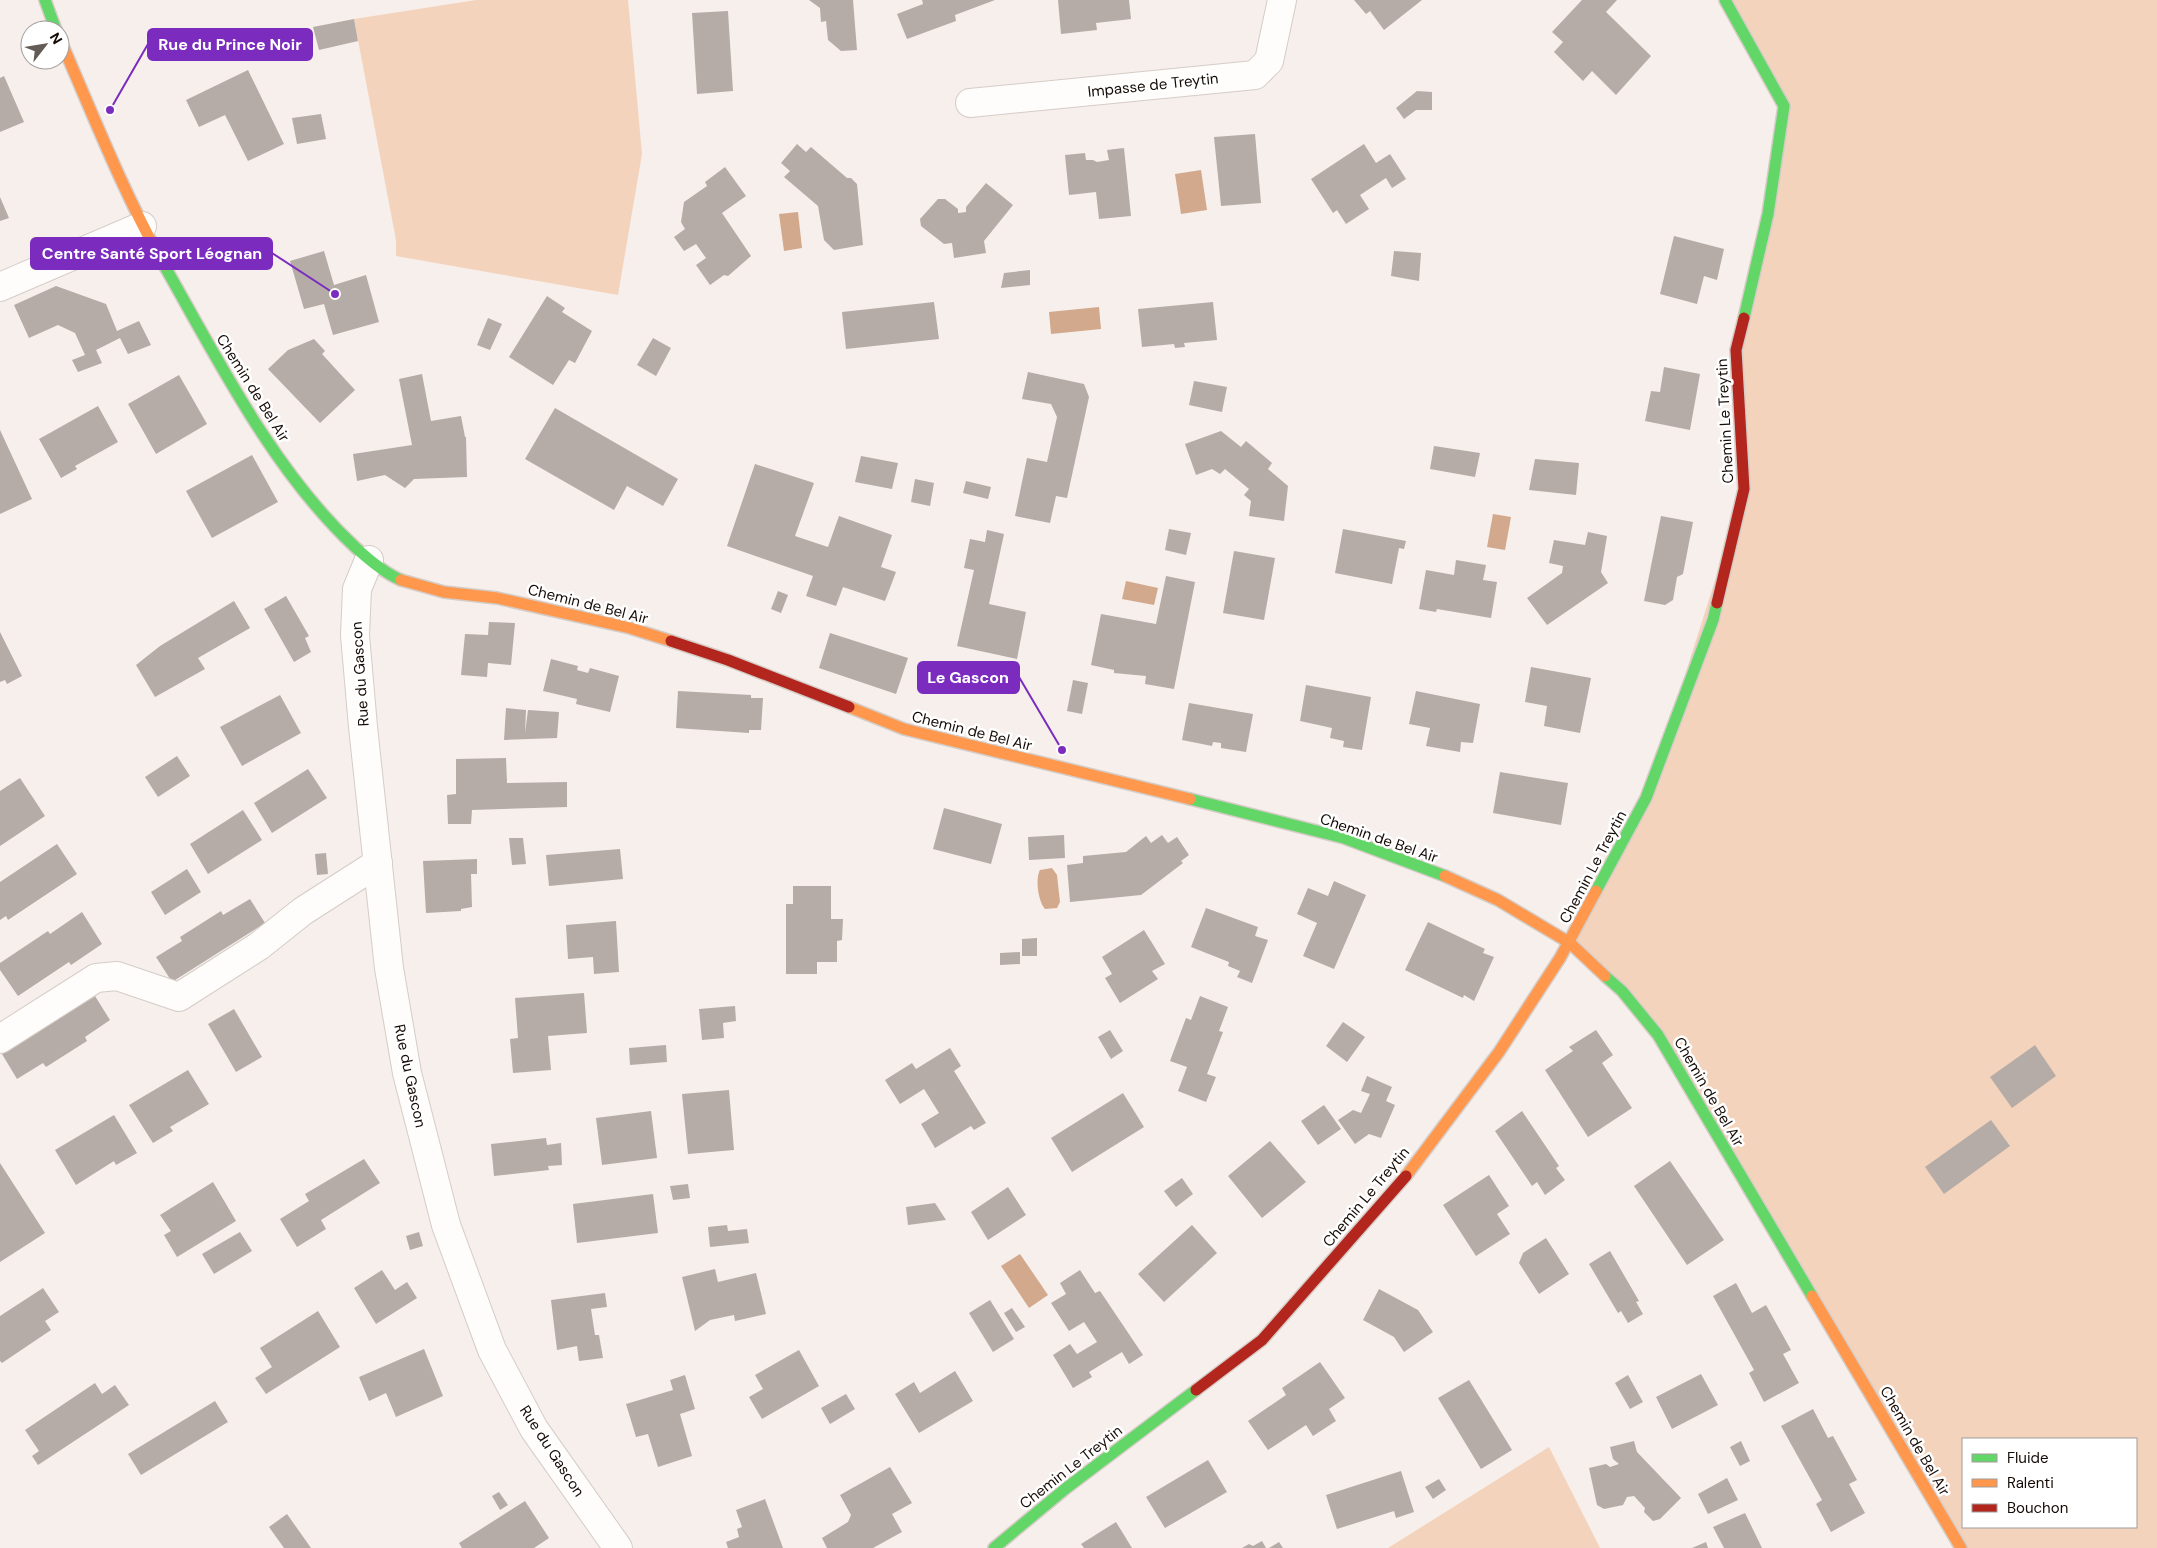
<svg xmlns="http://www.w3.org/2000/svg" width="2157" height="1548" font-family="'DM Sans',sans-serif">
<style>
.green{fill:#f4d3bc;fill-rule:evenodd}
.water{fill:#d2a98c}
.building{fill:#b5aca7}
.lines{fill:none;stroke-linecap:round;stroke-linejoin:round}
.street-casing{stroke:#d5ccc6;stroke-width:30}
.fast-casing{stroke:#d5ccc6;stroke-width:14}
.slow-casing{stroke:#d5ccc6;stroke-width:14}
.jam-casing{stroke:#d5ccc6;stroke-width:14}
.street{stroke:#fefdfc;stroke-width:28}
.fast{stroke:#63d668;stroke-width:11}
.slow{stroke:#ff974d;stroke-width:11}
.jam{stroke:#b3261e;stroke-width:11}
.labels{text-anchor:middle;stroke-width:5;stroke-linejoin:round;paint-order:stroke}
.street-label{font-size:15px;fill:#150b05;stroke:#fff}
.leader{fill:none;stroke:#7b2cbf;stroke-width:2}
.callout-dot{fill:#7b2cbf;stroke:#fff;stroke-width:2}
.callout{fill:#7b2cbf;stroke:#7b2cbf;stroke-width:2}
.callout-label{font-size:16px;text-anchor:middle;font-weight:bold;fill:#fff}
</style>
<rect width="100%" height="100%" fill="#f6efeb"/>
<!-- green -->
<g class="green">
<polygon points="476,0 628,0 642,154 618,295 396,256 396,240 354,19"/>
<path d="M1725 0H2157V1548H1961L1658 1035 1570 943 1646 798 1744 489 1736 350 1784 107ZM1963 1439H2136V1527H1963Z"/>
<polygon points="1549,1447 1600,1548 1388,1548"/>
</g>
<!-- water -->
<g class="water">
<polygon points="1201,170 1207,210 1181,214 1175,174"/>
<polygon points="798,212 802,248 784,251 779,214"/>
<polygon points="1099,307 1101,329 1051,334 1049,312"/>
<polygon points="1493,514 1511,517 1505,550 1487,547"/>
<polygon points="1126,581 1158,588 1154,605 1122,599"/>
<path d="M1052 868 1057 875 1060 902 1057 908 1045 909C1038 901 1035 879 1040 870Z"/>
<polygon points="1020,1254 1048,1295 1029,1308 1001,1266"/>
</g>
<!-- building -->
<g class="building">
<polygon points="809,0 853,0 857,50 841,51 828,40 826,21 821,22 820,8"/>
<polygon points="922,0 995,0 955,15 956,21 907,39 897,14 923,4"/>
<polygon points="1058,0 1129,0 1131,19 1096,23 1097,30 1061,34"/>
<polygon points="1354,0 1422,0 1384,30 1370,11 1366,14"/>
<polygon points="1582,0 1617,0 1606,12 1651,56 1616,95 1592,71 1583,81 1554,52 1563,42 1552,32"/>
<polygon points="728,11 733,91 697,94 692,13"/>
<polygon points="354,19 358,41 319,50 313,27"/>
<polygon points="248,70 284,144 248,161 225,115 199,127 186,100"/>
<polygon points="4,76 24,122 0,132 0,78"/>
<polygon points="1417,91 1432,92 1432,110 1416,110 1404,119 1396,108"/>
<polygon points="321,114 326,139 297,144 292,118"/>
<polygon points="1255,134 1261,203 1221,206 1214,137"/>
<polygon points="797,144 806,152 811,147 847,178 851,178 857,184 863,245 834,250 824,240 818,206 784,177 790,171 781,163"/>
<polygon points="1364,144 1376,163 1390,154 1406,179 1392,188 1386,178 1360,195 1369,209 1346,224 1337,210 1333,213 1311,179"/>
<polygon points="1124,148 1131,216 1099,219 1096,192 1069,195 1065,155 1085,153 1086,160 1093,160 1097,162 1109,160 1107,150"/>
<polygon points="725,167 746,196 722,213 751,256 728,276 724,275 710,285 696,265 706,258 696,244 684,251 674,237 685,229 681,222 684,202 707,186 705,182"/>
<polygon points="986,183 1013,205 984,241 986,253 954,258 952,243 944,244 921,226 920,219 938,199 945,199 958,209 958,213 966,212 966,207"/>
<polygon points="0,197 9,218 0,221"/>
<polygon points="1674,236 1724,249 1717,280 1704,276 1697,304 1660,294"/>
<polygon points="324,251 334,285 366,275 379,322 333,335 324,304 304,309 290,261"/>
<polygon points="1394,251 1421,253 1419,281 1391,276"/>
<polygon points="1030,270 1030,285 1001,288 1004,273"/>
<polygon points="56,286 106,304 117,331 139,321 151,345 128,354 120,338 96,350 102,363 78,372 72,360 85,355 75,333 58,325 29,338 14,305"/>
<polygon points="547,296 565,308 562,312 592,331 575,363 569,360 553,385 509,357"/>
<polygon points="934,302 939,339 846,349 842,312"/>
<polygon points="1213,302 1217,340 1184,343 1185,347 1175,348 1174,344 1142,347 1138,309"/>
<polygon points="488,318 502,324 490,350 477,345"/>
<polygon points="653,338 671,348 656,376 637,365"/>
<polygon points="314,339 325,351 322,354 355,390 320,423 268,369 288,350"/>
<polygon points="1664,367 1700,374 1690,430 1645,421 1651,391 1660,392"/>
<polygon points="1028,372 1084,384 1089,397 1067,498 1056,496 1050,523 1015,516 1027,458 1047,462 1057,417 1051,404 1022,399"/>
<polygon points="422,374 431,421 461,416 465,437 466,437 467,477 414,479 405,488 385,475 357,481 353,454 412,445 399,379"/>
<polygon points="179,375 207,424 156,454 128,404"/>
<polygon points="1194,381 1227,387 1222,412 1189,405"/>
<polygon points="98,406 118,442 75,466 77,469 61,478 39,439"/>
<polygon points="555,408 678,479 663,506 627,486 614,510 525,459"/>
<polygon points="0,430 32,499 0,514"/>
<polygon points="1221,431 1241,447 1246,441 1272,463 1268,469 1288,486 1284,521 1249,516 1251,501 1244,495 1249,489 1225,469 1220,474 1212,469 1196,475 1185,444"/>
<polygon points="1434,446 1480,453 1475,477 1430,469"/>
<polygon points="252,455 278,502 212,538 186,491"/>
<polygon points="861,456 898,463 892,489 855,482"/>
<polygon points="1535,459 1579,463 1576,495 1529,490"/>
<polygon points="755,464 814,483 795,536 828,547 839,516 892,535 881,567 896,572 885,601 843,587 836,606 806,596 813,576 727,546"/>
<polygon points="915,479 934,483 930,506 911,502"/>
<polygon points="966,481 991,487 988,499 963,493"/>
<polygon points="1661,516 1693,522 1683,574 1677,577 1673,600 1665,605 1644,601"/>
<polygon points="1169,529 1191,533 1186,555 1165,550"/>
<polygon points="1343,529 1406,541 1404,549 1399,548 1392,584 1335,573"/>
<polygon points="987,530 1004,534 989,604 1026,612 1017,659 957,646 974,570 964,568 970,539 985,542"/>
<polygon points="1588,532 1607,536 1601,572 1608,583 1547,625 1527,598 1562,573 1563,566 1549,563 1554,540 1585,545"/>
<polygon points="1234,551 1275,558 1264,620 1223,613"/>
<polygon points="1456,560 1486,565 1483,580 1497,582 1491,618 1437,609 1436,612 1419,609 1426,570 1454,575"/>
<polygon points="1166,576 1195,582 1174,689 1145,684 1146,676 1114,673 1114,670 1091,665 1101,614 1156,624"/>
<polygon points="778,591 788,595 781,613 771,609"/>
<polygon points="286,596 309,636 305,638 311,652 294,662 264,609"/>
<polygon points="234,601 250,628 198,658 205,669 155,697 136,665 160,646"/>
<polygon points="489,622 515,623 511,665 488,663 487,677 461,675 465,634 488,635"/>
<polygon points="0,632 22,676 7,684 5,680 0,682"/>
<polygon points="830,633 908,658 896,694 819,668"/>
<polygon points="551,659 578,666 577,670 588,673 590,668 619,676 610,712 576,704 577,699 543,691"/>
<polygon points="1531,667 1591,678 1580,733 1544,726 1547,706 1525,702"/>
<polygon points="1073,680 1088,683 1082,714 1067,711"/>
<polygon points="1306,685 1371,697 1362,750 1343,747 1344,741 1330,738 1332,728 1300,721"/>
<polygon points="678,691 751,695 751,698 763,698 761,730 749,730 749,733 676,728"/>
<polygon points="1416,691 1480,704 1473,743 1461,742 1460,752 1426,746 1430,728 1409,724"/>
<polygon points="280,695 301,733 242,766 220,727"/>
<polygon points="1189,703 1253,714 1246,752 1221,748 1221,743 1213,742 1212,746 1182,740"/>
<polygon points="506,708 526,710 525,733 528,710 559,712 557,738 504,740"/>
<polygon points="177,756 190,776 158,797 145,777"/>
<polygon points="506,758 507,783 567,782 567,807 472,810 471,824 448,824 447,795 456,794 456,759"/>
<polygon points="308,769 327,798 272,833 254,803"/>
<polygon points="1500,772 1568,783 1561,825 1493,813"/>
<polygon points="20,778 45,816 0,846 0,791"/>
<polygon points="944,808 1002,824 991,864 933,849"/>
<polygon points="243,810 262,840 208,874 190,844"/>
<polygon points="1064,835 1065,858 1029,860 1028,837"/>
<polygon points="1162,835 1168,843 1177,837 1189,855 1181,861 1183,863 1141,895 1070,902 1067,865 1083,863 1083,856 1126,852 1146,836 1151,843"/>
<polygon points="509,838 523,838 526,864 512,865"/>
<polygon points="57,844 77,874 8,920 6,916 0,920 0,882"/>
<polygon points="620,849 623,879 549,886 546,855"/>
<polygon points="326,853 328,874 317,875 315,854"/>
<polygon points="477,859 477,874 471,874 472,907 461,909 461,911 426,913 423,861"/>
<polygon points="187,869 201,892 165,915 151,892"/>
<polygon points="1334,881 1366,895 1334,969 1303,956 1317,923 1297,914 1308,888 1328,896"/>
<polygon points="793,886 831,886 831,919 843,919 842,940 837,941 837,962 817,962 817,974 786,974 786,904 793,904"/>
<polygon points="250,899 265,923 172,982 156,957 182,941 180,937 221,911 223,915"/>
<polygon points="1206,908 1258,927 1255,936 1268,940 1252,983 1237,977 1240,971 1228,966 1229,962 1191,947"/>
<polygon points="82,912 102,944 71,965 69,962 18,996 0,970 0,963 48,931 50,934"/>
<polygon points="616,921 619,972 594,974 593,957 568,959 566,925"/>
<polygon points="1428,922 1485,949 1483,953 1494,957 1474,1001 1464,995 1463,998 1405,970"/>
<polygon points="1144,930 1165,964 1152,971 1158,979 1120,1003 1105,978 1112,974 1102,957"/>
<polygon points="1037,938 1037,956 1022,956 1022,939"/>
<polygon points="1020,952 1020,964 1000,965 1000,953"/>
<polygon points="584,993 587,1033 548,1036 551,1070 513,1073 510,1039 518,1038 515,998"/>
<polygon points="95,996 110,1020 85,1037 87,1041 46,1067 43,1063 17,1079 2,1054"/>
<polygon points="1200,996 1228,1007 1219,1031 1223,1032 1207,1074 1216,1077 1206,1102 1178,1091 1187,1067 1170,1061 1186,1018 1191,1020"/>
<polygon points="735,1006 736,1021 723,1023 724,1038 702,1040 699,1009"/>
<polygon points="234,1009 262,1057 236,1072 208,1024"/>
<polygon points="1343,1022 1365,1037 1347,1062 1326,1046"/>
<polygon points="1110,1030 1123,1051 1111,1059 1098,1037"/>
<polygon points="1596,1030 1613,1055 1602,1063 1632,1108 1588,1137 1545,1070 1573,1051 1569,1047"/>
<polygon points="666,1045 667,1062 630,1065 629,1048"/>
<polygon points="2035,1045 2056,1076 2012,1108 1990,1077"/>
<polygon points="950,1048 961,1066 954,1071 986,1123 974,1130 971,1126 935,1148 921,1124 939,1113 924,1089 900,1104 885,1080 912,1063 916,1069"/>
<polygon points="188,1070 209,1104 170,1127 173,1131 153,1143 129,1105"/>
<polygon points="1367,1076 1392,1087 1386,1101 1395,1105 1381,1138 1369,1134 1355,1144 1338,1120 1353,1110 1361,1113 1370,1094 1361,1091"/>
<polygon points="729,1090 734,1150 688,1154 682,1094"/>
<polygon points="1123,1093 1144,1127 1072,1172 1051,1138"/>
<polygon points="1324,1105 1341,1129 1318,1145 1301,1121"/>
<polygon points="651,1111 657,1158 602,1165 596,1118"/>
<polygon points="1522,1111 1559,1166 1556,1168 1565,1180 1545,1195 1537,1182 1532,1186 1495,1131"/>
<polygon points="114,1115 137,1153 116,1165 114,1161 76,1185 55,1150"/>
<polygon points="1991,1120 2010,1146 1944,1194 1925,1167"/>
<polygon points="546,1138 547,1145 561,1143 562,1165 548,1166 549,1170 494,1176 491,1144"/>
<polygon points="1270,1141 1306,1182 1262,1218 1228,1176"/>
<polygon points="364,1159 380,1183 321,1220 326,1229 297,1247 280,1219 309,1201 305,1194"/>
<polygon points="1670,1161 1724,1240 1687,1265 1634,1186"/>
<polygon points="0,1163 45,1233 0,1262"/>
<polygon points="1489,1175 1509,1206 1497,1214 1510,1234 1476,1256 1443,1205"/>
<polygon points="1182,1178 1193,1194 1176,1207 1164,1191"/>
<polygon points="213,1182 236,1221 177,1257 164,1235 171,1231 160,1215"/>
<polygon points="688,1184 690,1198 673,1200 670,1186"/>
<polygon points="1008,1187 1026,1215 988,1240 971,1212"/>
<polygon points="653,1194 658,1233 577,1243 573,1204"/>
<polygon points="935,1203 946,1220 908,1225 906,1207"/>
<polygon points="727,1225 728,1231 747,1229 749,1243 710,1247 708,1227"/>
<polygon points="1192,1225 1217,1253 1164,1302 1138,1274"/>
<polygon points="240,1232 252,1251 214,1274 202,1254"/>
<polygon points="419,1232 423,1246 410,1250 406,1236"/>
<polygon points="1546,1238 1569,1274 1539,1294 1519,1263 1523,1253"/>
<polygon points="1610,1251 1639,1301 1636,1302 1643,1314 1628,1323 1621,1311 1618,1313 1589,1264"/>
<polygon points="715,1269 718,1282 756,1273 766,1314 735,1321 734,1315 710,1320 695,1331 682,1277"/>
<polygon points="382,1270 395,1290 407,1282 417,1298 376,1324 354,1288"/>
<polygon points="1080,1270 1095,1293 1100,1291 1143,1355 1129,1364 1122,1352 1089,1372 1092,1377 1073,1388 1053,1355 1070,1344 1077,1354 1097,1342 1084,1322 1069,1331 1051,1303 1066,1294 1060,1283"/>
<polygon points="1736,1283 1752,1313 1766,1305 1791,1350 1783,1354 1799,1383 1764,1402 1749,1373 1754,1370 1713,1296"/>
<polygon points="43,1288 59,1312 45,1321 51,1330 2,1363 0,1361 0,1316"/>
<polygon points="1379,1289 1418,1310 1433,1332 1404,1352 1394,1337 1363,1320"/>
<polygon points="605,1293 607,1307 591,1309 595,1335 599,1335 603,1358 579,1361 577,1346 557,1350 551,1300"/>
<polygon points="990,1300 1014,1339 993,1352 969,1313"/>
<polygon points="1012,1308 1025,1327 1016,1332 1004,1313"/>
<polygon points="318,1311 340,1347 266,1394 255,1378 272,1367 260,1348"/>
<polygon points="424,1349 443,1396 396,1417 386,1393 369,1401 359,1377"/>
<polygon points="799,1350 819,1386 762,1419 749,1397 763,1389 755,1375"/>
<polygon points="1320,1362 1345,1398 1329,1409 1336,1421 1313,1436 1306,1425 1268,1450 1248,1421 1286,1395 1282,1388"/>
<polygon points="955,1371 973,1401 919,1433 895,1394 914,1382 920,1393"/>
<polygon points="1701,1374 1718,1405 1672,1429 1656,1397"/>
<polygon points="685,1375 695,1409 680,1414 692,1456 658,1467 648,1434 636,1437 626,1404 673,1390 670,1380"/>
<polygon points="1628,1375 1643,1402 1630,1409 1615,1383"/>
<polygon points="1469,1380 1512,1450 1481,1469 1438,1398"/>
<polygon points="95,1383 102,1394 115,1385 129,1405 38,1465 32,1456 39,1451 25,1430"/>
<polygon points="846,1394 855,1409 830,1424 821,1408"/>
<polygon points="215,1401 228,1422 141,1475 128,1454"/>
<polygon points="1813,1409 1828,1438 1833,1436 1857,1480 1849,1484 1865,1513 1831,1532 1816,1504 1822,1500 1781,1426"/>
<polygon points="1634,1441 1637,1452 1681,1498 1660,1519 1653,1521 1644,1512 1645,1508 1634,1496 1627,1497 1623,1505 1604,1509 1597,1505 1589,1468 1606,1464 1610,1467 1619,1464 1613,1459 1610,1447"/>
<polygon points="1741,1441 1750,1461 1740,1466 1730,1447"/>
<polygon points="1208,1460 1227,1492 1165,1528 1146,1497"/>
<polygon points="890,1467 912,1503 892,1514 902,1532 873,1548 827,1548 822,1538 848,1522 851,1515 840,1495"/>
<polygon points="1401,1471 1414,1512 1396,1518 1394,1511 1337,1529 1326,1495"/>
<polygon points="1727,1478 1738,1500 1708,1514 1698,1494"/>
<polygon points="1439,1479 1446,1490 1433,1499 1425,1487"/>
<polygon points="499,1492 508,1505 500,1510 492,1496"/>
<polygon points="765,1499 783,1548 728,1548 726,1542 739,1537 737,1529 742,1527 736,1510"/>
<polygon points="525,1501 549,1538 534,1548 462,1548 459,1543"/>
<polygon points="1745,1513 1762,1548 1724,1548 1713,1527"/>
<polygon points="287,1514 311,1548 284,1548 269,1527"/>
<polygon points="1116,1522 1132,1548 1084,1548 1081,1544"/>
<polygon points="1262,1541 1266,1548 1242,1548 1249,1544 1253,1546"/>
<polygon points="1279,1542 1283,1548 1269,1548"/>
<polygon points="1706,1542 1708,1548 1692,1548"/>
</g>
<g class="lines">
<!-- street casing -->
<g class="street-casing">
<g id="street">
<polyline points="970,103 1255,75 1269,61 1282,0"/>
<polyline points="0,287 142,226"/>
<polyline points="369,560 357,589 355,635 363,727 389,968 407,1073 446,1225 492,1350 534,1429 618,1548"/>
<polyline points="0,1039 96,978 117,976 179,997 259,946 303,911 378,863"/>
</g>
</g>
<!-- fast casing -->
<g class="fast-casing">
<g id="fast">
<polyline points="45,0 56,30"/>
<polyline points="1725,0 1784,106 1768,214 1744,318"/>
<path d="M164 265C218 360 274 472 355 547 368 559 384 573 401 580"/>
<polyline points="1190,799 1344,838 1445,876"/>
<polyline points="1596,891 1646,798 1713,620 1717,603"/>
<polyline points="1605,976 1622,991 1658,1035 1812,1296"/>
<polyline points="994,1548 1065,1489 1196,1390"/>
</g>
</g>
<!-- slow casing -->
<g class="slow-casing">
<g id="slow">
<path d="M60 39C93 115 123 192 164 265"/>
<polyline points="401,580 444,592 497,598 630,628 671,641"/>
<polyline points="849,707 904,729 1190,799"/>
<polyline points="1445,876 1498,900 1570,943 1605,976"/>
<polyline points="1406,1176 1499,1052 1560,958 1596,891"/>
<polyline points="1812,1296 1961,1548"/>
</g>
</g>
<!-- jam casing -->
<g class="jam-casing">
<g id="jam">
<polyline points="1717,603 1744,489 1736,350 1744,318"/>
<polyline points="671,641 728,660 849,707"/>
<polyline points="1196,1390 1262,1340 1406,1176"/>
</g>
</g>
<!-- street -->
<use href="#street" class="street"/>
<!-- fast -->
<use href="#fast" class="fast"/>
<!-- slow -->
<use href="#slow" class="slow"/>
<!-- jam -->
<use href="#jam" class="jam"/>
</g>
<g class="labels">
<!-- street labels -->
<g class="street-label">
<text transform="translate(1153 85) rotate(-6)" y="5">Impasse de Treytin</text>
<text transform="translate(253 388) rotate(58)" y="5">Chemin de Bel Air</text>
<text transform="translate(1725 421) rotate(-93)" y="5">Chemin Le Treytin</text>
<text transform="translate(588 604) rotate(14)" y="5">Chemin de Bel Air</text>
<text transform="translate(360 674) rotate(-94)" y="5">Rue du Gascon</text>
<text transform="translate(972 731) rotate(14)" y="5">Chemin de Bel Air</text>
<text transform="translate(1379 838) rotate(19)" y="5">Chemin de Bel Air</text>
<text transform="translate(1593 867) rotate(-62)" y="5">Chemin Le Treytin</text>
<text transform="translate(410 1076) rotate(78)" y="5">Rue du Gascon</text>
<text transform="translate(1709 1092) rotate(60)" y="5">Chemin de Bel Air</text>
<text transform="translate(1366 1197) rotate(-50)" y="5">Chemin Le Treytin</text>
<text transform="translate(1915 1441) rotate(60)" y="5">Chemin de Bel Air</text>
<text transform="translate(552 1451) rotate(57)" y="5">Rue du Gascon</text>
<text transform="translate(1071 1467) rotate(-38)" y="5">Chemin Le Treytin</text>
</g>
</g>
<!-- callouts -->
<path class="leader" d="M110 110L148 44M335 294L272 253M1062 750L1019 677"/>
<g class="callout-dot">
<circle cx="110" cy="110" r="5"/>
<circle cx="335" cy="294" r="5"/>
<circle cx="1062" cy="750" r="5"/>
</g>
<g class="callout">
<rect x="148" y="29" width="164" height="31" rx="5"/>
<rect x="31" y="238" width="241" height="31" rx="5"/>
<rect x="918" y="662" width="101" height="31" rx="5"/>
</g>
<g class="callout-label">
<text x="230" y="50">Rue du Prince Noir</text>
<text x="152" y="259">Centre Santé Sport Léognan</text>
<text x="968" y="683">Le Gascon</text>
</g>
<!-- legend -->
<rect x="1962" y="1438" width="175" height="90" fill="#ffffff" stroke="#a19d9b"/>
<rect x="1972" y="1454" width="25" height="8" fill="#63d668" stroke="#a19d9b"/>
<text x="2007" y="1463" font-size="15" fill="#150b05">Fluide</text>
<rect x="1972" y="1479" width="25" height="8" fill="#ff974d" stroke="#a19d9b"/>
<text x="2007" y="1488" font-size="15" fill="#150b05">Ralenti</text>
<rect x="1972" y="1504" width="25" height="8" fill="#b3261e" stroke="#a19d9b"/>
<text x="2007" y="1513" font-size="15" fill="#150b05">Bouchon</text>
<!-- north arrow -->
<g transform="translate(45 45) rotate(59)"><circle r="24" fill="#ffffff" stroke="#a19d9b"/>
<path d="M0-4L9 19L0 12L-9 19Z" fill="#645b56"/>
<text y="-8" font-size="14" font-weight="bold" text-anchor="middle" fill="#150b05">N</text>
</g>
</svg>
